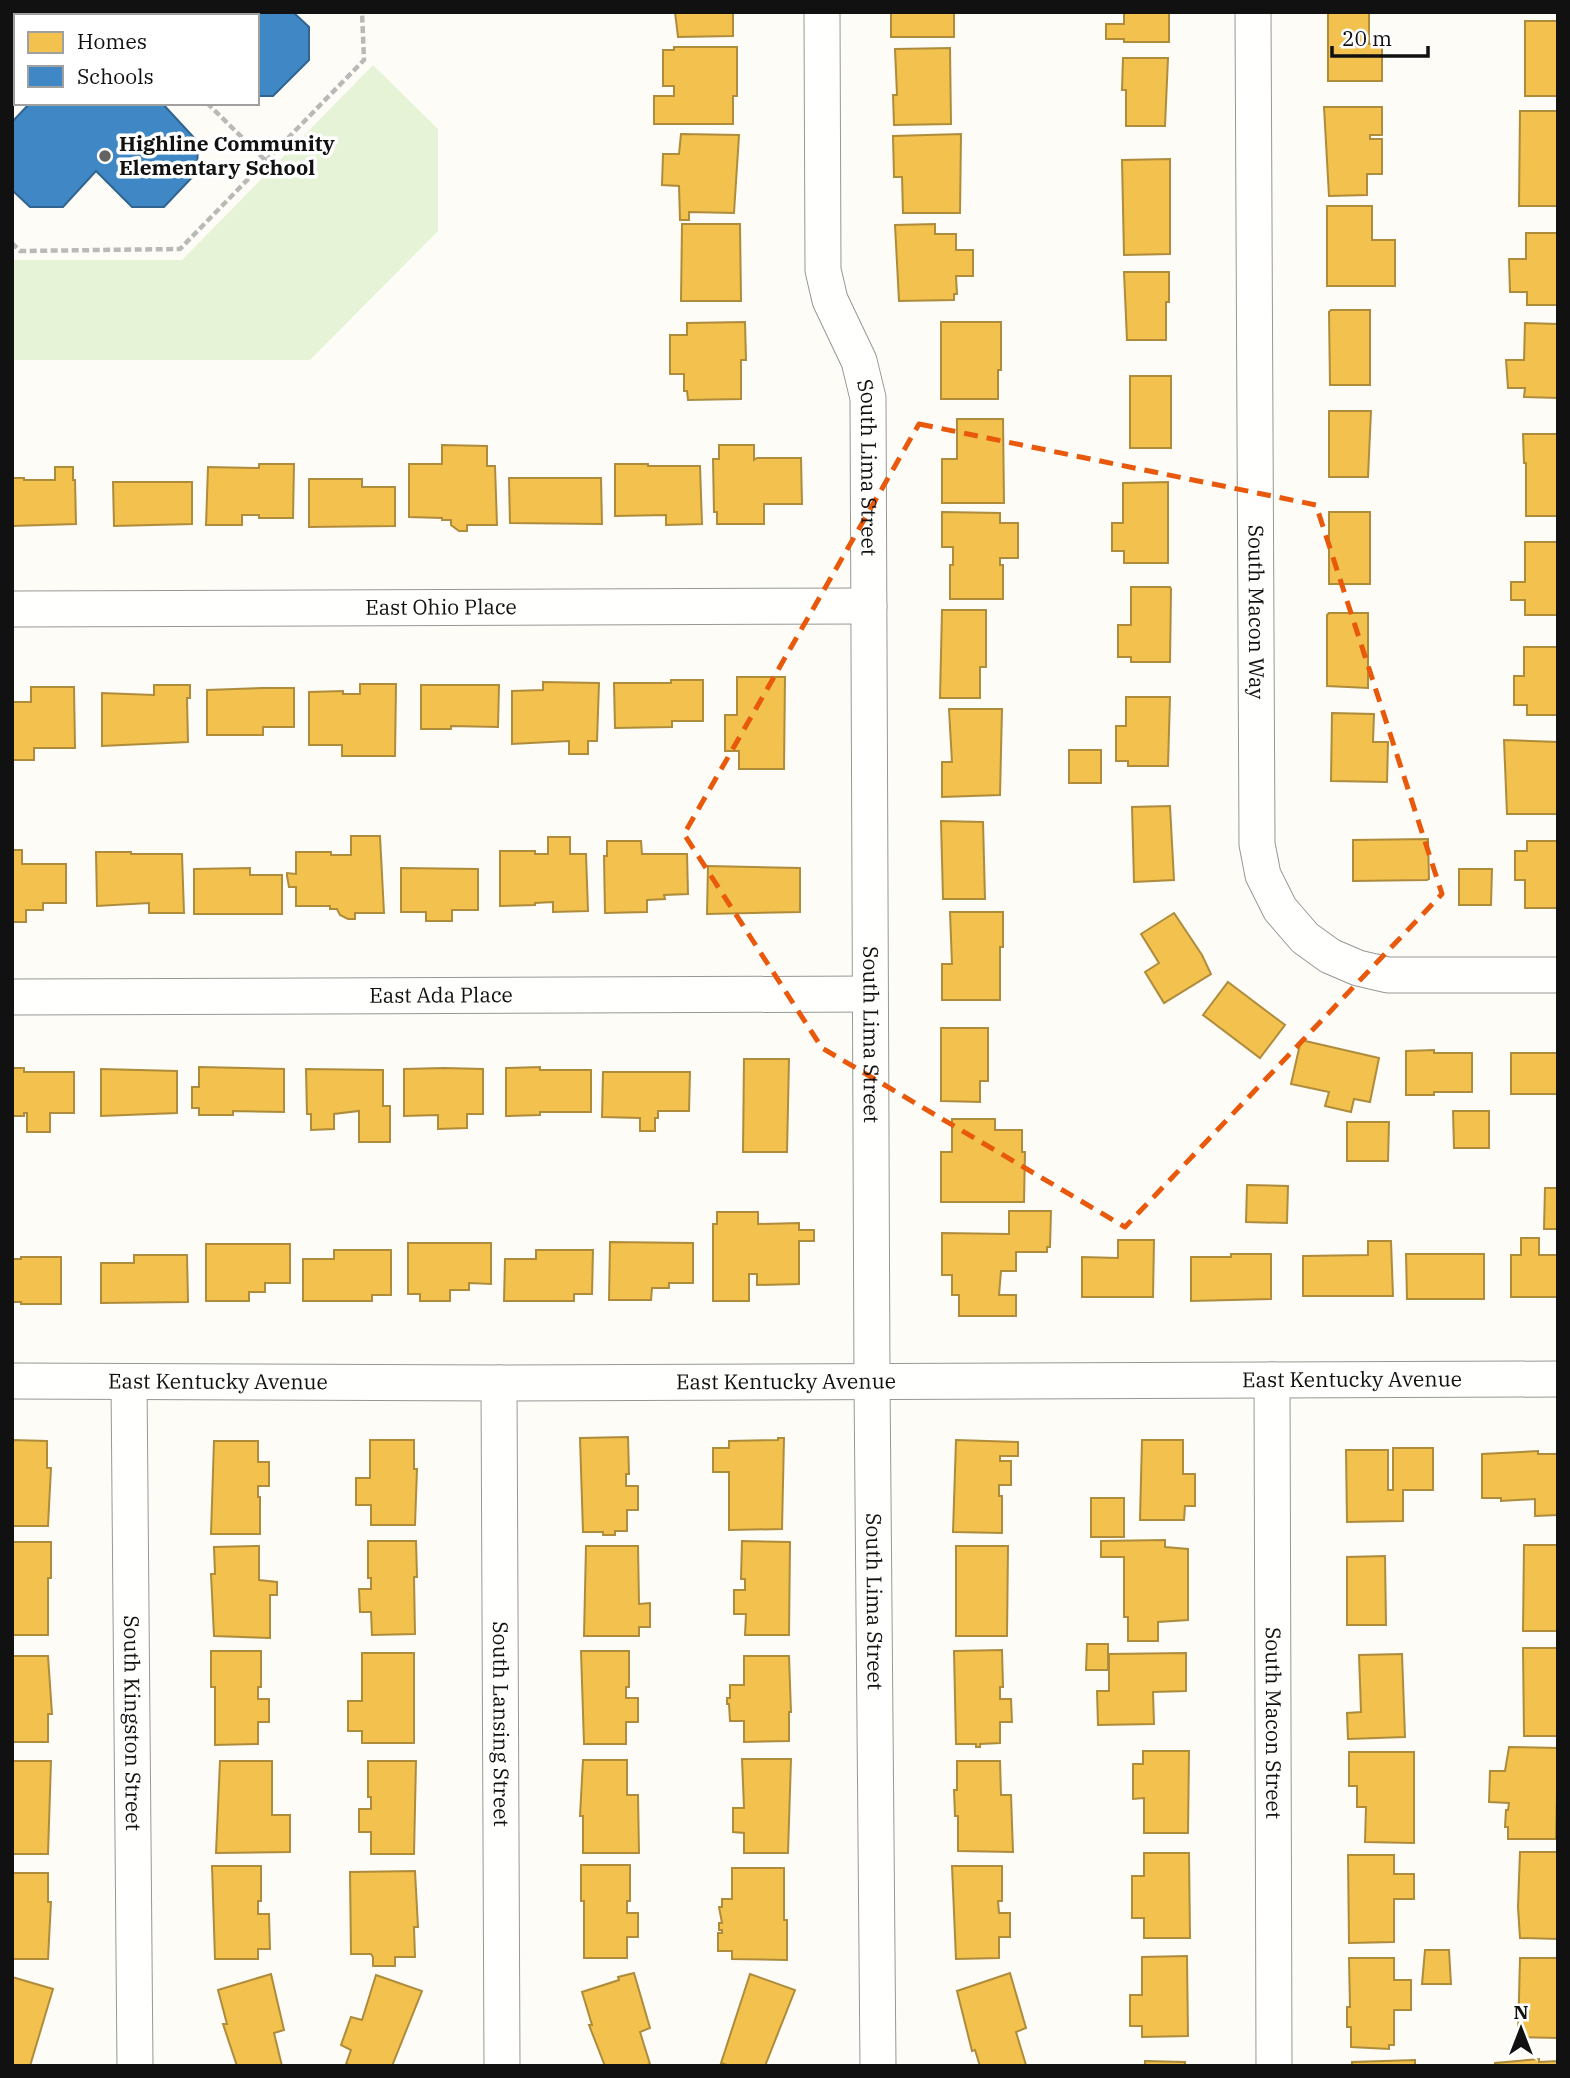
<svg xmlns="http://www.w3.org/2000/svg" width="1570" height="2078" font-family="'IBM Plex Serif',serif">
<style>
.green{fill:#e7f3d7}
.homes{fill:#f2c14e;stroke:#ae8c3c;stroke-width:2}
.schools{fill:#3f88c5;stroke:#31648f;stroke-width:2}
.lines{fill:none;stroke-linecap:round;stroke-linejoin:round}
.minor-casing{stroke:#979795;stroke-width:37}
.path{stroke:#b9b9b8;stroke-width:4.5;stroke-dasharray:7 3.5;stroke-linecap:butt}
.minor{stroke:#fffffe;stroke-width:35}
.marked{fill:none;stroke:#e8590c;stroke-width:5;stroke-dasharray:14 9;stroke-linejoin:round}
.poi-dot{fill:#646362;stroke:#fff;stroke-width:2.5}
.labels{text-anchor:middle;stroke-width:7;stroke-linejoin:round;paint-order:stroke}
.poi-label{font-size:21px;font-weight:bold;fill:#111;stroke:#fff;text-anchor:start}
.street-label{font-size:21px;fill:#111;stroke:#fff}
</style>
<rect width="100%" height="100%" fill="#fdfcf7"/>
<!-- green -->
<polygon class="green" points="373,65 438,129 438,231 310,360 12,360 12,260 182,260"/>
<!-- homes -->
<g class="homes">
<polygon points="675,12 733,12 733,36 678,37"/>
<rect x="891" y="12" width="63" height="25"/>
<polygon points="1124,12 1169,12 1169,42 1124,42 1124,39 1106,39 1106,24 1124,24"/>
<polygon points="1328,12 1369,12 1369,44 1382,44 1382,81 1328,81"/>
<rect x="1525" y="21" width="33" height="75"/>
<polygon points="674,47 737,47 737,96 733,96 733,124 654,124 654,96 674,96 674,86 663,86 663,50 674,50"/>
<polygon points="950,48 951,124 894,125 893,95 897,95 895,49"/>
<polygon points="1123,58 1168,58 1165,126 1126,126 1126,90 1122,90"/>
<polygon points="1324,107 1382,107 1382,135 1370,135 1370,139 1382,139 1382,174 1367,174 1367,195 1329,196"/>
<polygon points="1520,111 1558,111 1558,206 1519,206"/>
<polygon points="681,134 739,135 734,213 689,212 689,220 680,220 679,186 662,185 663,154 679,154"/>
<polygon points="961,134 960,213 903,213 902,177 894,177 893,136"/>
<polygon points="1170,159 1170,254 1124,255 1122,160"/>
<polygon points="1327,206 1372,206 1372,240 1395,240 1395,286 1327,286"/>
<polygon points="682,224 740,224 741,301 681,301"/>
<polygon points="935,224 935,234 956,234 956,250 973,250 973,276 956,276 957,294 954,294 954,300 899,301 895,225"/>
<polygon points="1526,233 1558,233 1558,305 1527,305 1527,292 1510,292 1509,259 1526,259"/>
<polygon points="1124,272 1169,272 1169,302 1166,302 1166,340 1127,340"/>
<polygon points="1331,310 1370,310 1370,385 1330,385 1329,312"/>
<polygon points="745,322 746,360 741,360 741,399 688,400 687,391 684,391 684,374 670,374 670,335 687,335 687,323"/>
<polygon points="941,322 1001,322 1001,370 998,370 998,399 941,399"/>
<polygon points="1525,323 1558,324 1558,398 1524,397 1525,388 1508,388 1506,360 1524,360"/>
<rect x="1130" y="376" width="41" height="72"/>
<polygon points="1329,411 1371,411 1368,477 1329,477"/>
<polygon points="957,419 1003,419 1004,503 942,503 942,459 957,459"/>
<polygon points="1523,434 1558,434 1558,516 1526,516 1526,463 1524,463"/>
<polygon points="442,445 487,446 487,466 495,466 497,525 467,525 467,531 459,531 451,525 451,520 442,520 442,518 409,517 409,464 442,464"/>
<polygon points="719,445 754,445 754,460 757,458 801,458 802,504 764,504 764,524 717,524 717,512 714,512 713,459 719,459"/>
<polygon points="259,464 294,464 293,518 259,518 259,515 242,515 242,525 206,525 208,467 259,468"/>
<polygon points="615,464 648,464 648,466 700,466 702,524 666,525 666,515 615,516"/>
<polygon points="55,467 73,467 73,480 75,480 76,524 12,526 12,478 24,478 24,480 55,480"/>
<polygon points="509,478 601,478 602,524 510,523"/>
<polygon points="309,479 362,479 362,487 395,487 395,526 309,527"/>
<polygon points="113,482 192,482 192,524 114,526"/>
<polygon points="1168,482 1168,563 1124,563 1124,551 1112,551 1112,523 1123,523 1123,483"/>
<polygon points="942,512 1000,513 1000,523 1018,523 1018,558 1000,558 1000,565 1003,565 1003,599 950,599 950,565 953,565 953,547 942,547"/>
<rect x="1329" y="512" width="41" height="72"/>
<polygon points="1525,542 1558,542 1558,615 1525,615 1525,600 1511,600 1511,582 1525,582"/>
<polygon points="1131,587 1170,587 1171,589 1170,662 1131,662 1131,657 1118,657 1118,625 1131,625"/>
<polygon points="942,610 986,610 986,667 980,667 980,698 940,698"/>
<polygon points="1329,613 1368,613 1368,688 1327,686 1327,615"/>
<polygon points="1524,647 1558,647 1558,715 1527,715 1527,705 1514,705 1514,676 1524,676"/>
<polygon points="737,677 785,677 784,769 739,769 739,751 725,751 725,715 737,715"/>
<polygon points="671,680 703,680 703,721 672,721 672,727 615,728 614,683 671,683"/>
<polygon points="543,682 599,683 597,741 588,741 588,754 569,754 569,741 512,744 512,691 543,690"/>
<polygon points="360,684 396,684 395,756 342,756 342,745 309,745 309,692 343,691 343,694 360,694"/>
<polygon points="154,685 190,685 190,698 187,698 188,742 102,746 102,693 154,695"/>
<polygon points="421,685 499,685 498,727 451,726 451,729 421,729"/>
<polygon points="31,687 74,687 75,748 34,748 34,760 12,760 12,702 31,702"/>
<polygon points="263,688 294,688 294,727 263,727 263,735 207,735 207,690"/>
<polygon points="1126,697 1170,697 1168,766 1128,766 1128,761 1116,761 1116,726 1126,726"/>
<polygon points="949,709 1002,709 1000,795 942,797 942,762 952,762"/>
<polygon points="1332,713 1374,714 1373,742 1388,742 1387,782 1331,781"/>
<polygon points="1504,740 1558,742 1558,814 1507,814"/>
<rect x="1069" y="750" width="32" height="33"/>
<polygon points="1170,806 1174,880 1134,882 1132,807"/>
<polygon points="941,821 983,822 985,899 943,899"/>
<polygon points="351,836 380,836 384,913 355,913 355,919 348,919 340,915 337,909 330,909 330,906 296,906 296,887 289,887 287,876 287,873 296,874 296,852 331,852 331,855 351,855"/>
<polygon points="548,837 570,837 570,854 586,854 588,911 553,912 553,902 535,903 535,905 500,906 500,851 535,851 535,854 548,854"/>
<polygon points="1428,839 1429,879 1427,880 1353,881 1353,840"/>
<polygon points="607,841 641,841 642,854 687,854 688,894 664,895 665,899 647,900 647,912 605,913 604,856 607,856"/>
<polygon points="1527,841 1558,841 1558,908 1525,908 1525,880 1515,880 1515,851 1527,851"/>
<polygon points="12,850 22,850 22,864 66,864 66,903 43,903 43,910 26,910 26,922 12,922"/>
<polygon points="96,852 131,852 131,854 182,854 184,913 149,913 149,903 97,906"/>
<polygon points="708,866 800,868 800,912 707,914"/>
<polygon points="250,868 250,875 282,875 282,914 194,914 194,869"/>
<polygon points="401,868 478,869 478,910 452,910 452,921 426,921 426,912 401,912"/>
<polygon points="1459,869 1492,869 1491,905 1459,905"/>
<polygon points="950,912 1003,912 1003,947 1000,947 1000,1000 942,1000 942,964 952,964"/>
<polygon points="1174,913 1202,955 1211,974 1164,1003 1145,972 1159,963 1141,934"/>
<polygon points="1228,982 1285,1025 1260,1058 1203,1015"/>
<polygon points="941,1028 988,1028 988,1081 980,1081 980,1102 941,1101"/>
<polygon points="1301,1040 1379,1058 1370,1102 1354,1099 1351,1112 1325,1106 1329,1092 1291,1084"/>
<polygon points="1434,1050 1434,1053 1472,1053 1472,1092 1434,1092 1434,1095 1406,1095 1406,1051"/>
<rect x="1511" y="1053" width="47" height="41"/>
<polygon points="744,1059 789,1059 787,1152 743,1152"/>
<polygon points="199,1067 284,1069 284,1112 233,1111 233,1115 199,1115 199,1108 192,1108 192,1087 199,1087"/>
<polygon points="540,1067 540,1070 591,1070 591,1112 540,1112 540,1115 506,1116 506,1068"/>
<polygon points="12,1068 24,1068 24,1072 74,1072 74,1113 50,1113 50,1132 27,1132 27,1113 24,1113 24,1116 12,1116"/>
<polygon points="444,1068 483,1069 483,1114 467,1114 467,1128 438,1129 438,1115 404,1116 404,1069"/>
<polygon points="101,1069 177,1071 177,1113 101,1116"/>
<polygon points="306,1069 383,1070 383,1106 390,1106 390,1142 359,1142 359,1111 334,1114 334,1129 311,1130 311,1114 307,1114"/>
<polygon points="603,1072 690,1072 689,1111 658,1111 658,1118 655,1118 655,1131 640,1131 640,1118 602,1117"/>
<polygon points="1453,1111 1489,1111 1489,1148 1454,1148"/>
<polygon points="952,1119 995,1119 995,1130 1022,1130 1022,1152 1025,1152 1024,1202 941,1202 941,1152 952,1152"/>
<polygon points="1347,1122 1389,1122 1388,1161 1347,1161"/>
<polygon points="1247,1185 1288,1186 1287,1223 1246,1222"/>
<polygon points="1545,1188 1558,1188 1558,1229 1544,1229"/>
<polygon points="1009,1211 1051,1211 1050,1247 1047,1247 1047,1252 1016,1252 1016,1271 1001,1271 999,1295 1016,1295 1016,1316 959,1316 959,1295 952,1295 952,1275 942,1275 942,1233 1009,1234"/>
<polygon points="717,1212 758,1212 758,1224 799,1223 799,1230 814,1230 814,1241 799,1241 799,1284 757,1285 757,1274 749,1274 749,1301 713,1301 713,1224 717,1224"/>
<polygon points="1521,1238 1539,1238 1539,1255 1558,1255 1558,1297 1511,1297 1511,1255 1521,1255"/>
<polygon points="1118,1240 1154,1240 1153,1297 1082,1297 1082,1257 1118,1258"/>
<polygon points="1368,1241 1391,1241 1393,1296 1303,1296 1303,1256 1368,1255"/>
<polygon points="610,1242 693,1243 693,1283 669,1283 669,1288 652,1288 651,1300 609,1300"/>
<polygon points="408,1243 491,1243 491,1284 469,1283 469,1290 450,1290 450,1301 420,1301 420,1294 408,1294"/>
<polygon points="206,1244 290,1244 290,1283 265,1283 265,1292 249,1292 249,1301 206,1301"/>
<polygon points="334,1250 391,1250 391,1295 372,1295 372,1301 303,1301 303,1259 334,1259"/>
<polygon points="536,1250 593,1250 592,1294 574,1294 574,1301 504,1301 505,1259 536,1259"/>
<polygon points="1231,1254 1271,1254 1271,1299 1191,1301 1191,1257 1231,1257"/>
<polygon points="1406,1254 1484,1254 1484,1299 1407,1299"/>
<polygon points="134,1255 187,1255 188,1302 101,1303 101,1263 134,1263"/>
<polygon points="21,1257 61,1257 61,1304 21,1304 21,1302 12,1302 12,1259 21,1259"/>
<polygon points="628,1437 629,1474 626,1474 626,1486 638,1486 638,1510 627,1510 627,1531 615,1531 615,1535 603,1535 603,1532 583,1532 580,1438"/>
<polygon points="778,1438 784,1438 782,1529 729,1530 729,1472 713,1472 713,1448 729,1448 729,1441 778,1440"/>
<polygon points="12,1440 47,1441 47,1468 51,1468 48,1526 12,1526"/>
<polygon points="370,1440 414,1440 414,1469 417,1469 415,1525 371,1525 371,1505 356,1505 356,1478 370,1478"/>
<polygon points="956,1440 1018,1442 1018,1456 1000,1456 1000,1461 1011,1461 1011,1485 999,1485 999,1496 1002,1496 1002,1533 953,1532"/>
<polygon points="1142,1440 1183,1440 1183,1474 1195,1474 1195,1506 1185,1506 1184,1520 1140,1520"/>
<polygon points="214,1441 258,1441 258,1462 269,1462 269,1486 258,1486 258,1497 260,1497 260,1534 211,1534"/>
<polygon points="1393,1448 1433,1448 1433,1490 1403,1490 1403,1521 1347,1522 1346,1450 1388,1450 1388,1490 1393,1490"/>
<polygon points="1538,1451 1538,1454 1558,1454 1558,1515 1535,1516 1535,1499 1501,1501 1501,1498 1482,1498 1482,1454"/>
<rect x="1091" y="1498" width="33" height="39"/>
<polygon points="1165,1540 1165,1547 1188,1549 1188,1620 1158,1622 1158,1641 1128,1641 1128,1617 1124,1617 1124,1557 1101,1557 1101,1541"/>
<polygon points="368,1541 416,1541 417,1577 414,1577 415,1634 372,1635 371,1612 360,1612 359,1589 371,1589 371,1578 368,1578"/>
<polygon points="742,1541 790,1542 789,1635 745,1635 746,1614 734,1614 734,1590 745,1590 745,1579 741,1579"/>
<polygon points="12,1542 51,1542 51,1578 48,1578 48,1635 12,1635"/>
<polygon points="1524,1545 1558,1545 1558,1631 1523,1631"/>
<polygon points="259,1546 259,1580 277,1582 277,1595 270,1595 270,1638 214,1636 211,1574 215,1574 214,1547"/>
<polygon points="586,1546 638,1546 639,1604 650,1603 650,1627 639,1627 639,1636 584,1636"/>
<polygon points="956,1546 1008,1546 1007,1636 956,1636"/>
<polygon points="1385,1556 1386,1625 1347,1625 1347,1557"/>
<polygon points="1087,1644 1108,1644 1108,1670 1086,1670"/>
<polygon points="1523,1648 1558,1648 1558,1736 1524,1736"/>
<polygon points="1002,1650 1003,1687 1000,1687 1000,1699 1011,1699 1012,1722 1000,1722 1000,1743 980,1744 980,1747 976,1747 976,1744 956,1744 954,1651"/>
<polygon points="211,1651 261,1651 261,1687 258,1687 258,1699 269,1699 269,1722 258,1722 258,1744 215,1745 215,1687 211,1687"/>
<polygon points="581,1651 629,1651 629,1687 626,1687 626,1698 638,1698 638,1722 626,1722 626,1744 584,1744"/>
<polygon points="362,1653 414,1653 414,1743 362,1743 362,1731 348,1731 348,1701 362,1701"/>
<polygon points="1186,1653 1186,1691 1153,1692 1154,1724 1098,1725 1097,1691 1109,1691 1109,1654"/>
<polygon points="1402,1654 1405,1737 1348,1739 1347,1713 1361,1712 1359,1655"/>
<polygon points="12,1656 48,1656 52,1714 48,1714 48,1742 12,1742"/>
<polygon points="744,1656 789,1656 791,1712 789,1712 789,1741 744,1742 744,1721 730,1721 729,1704 727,1704 727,1698 730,1698 730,1685 744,1685"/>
<polygon points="1509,1747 1558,1748 1556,1839 1508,1839 1508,1827 1505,1827 1506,1810 1508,1810 1509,1803 1489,1802 1490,1771 1505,1771"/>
<polygon points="1143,1751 1189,1751 1188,1833 1144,1833 1144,1798 1133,1799 1133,1764 1143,1764"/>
<polygon points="1349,1752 1414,1752 1414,1843 1365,1842 1366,1807 1357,1807 1357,1786 1349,1786"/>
<polygon points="742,1759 791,1759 788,1853 744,1853 744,1833 733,1832 733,1808 744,1808"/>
<polygon points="583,1760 627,1760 627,1795 638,1795 639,1853 583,1853 583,1816 580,1816"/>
<polygon points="12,1761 51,1761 48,1854 12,1854"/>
<polygon points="220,1761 272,1761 272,1815 290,1815 290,1852 216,1853"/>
<polygon points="368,1761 416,1761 414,1854 371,1854 371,1832 359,1832 359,1809 371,1809 371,1797 368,1797"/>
<polygon points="957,1761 1000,1761 1001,1795 1011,1795 1013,1852 958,1851 958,1816 955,1816 954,1790 957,1790"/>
<polygon points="1520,1852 1558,1852 1558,1939 1520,1938 1518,1907"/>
<polygon points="1144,1853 1189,1853 1190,1938 1144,1938 1144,1918 1132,1918 1132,1876 1144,1876"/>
<polygon points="1348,1855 1394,1855 1394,1874 1414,1874 1414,1899 1394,1899 1394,1942 1349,1943"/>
<polygon points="581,1865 630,1865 630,1901 627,1901 627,1913 638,1913 638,1937 627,1937 627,1958 584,1958 584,1901 581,1901"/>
<polygon points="212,1866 261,1866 261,1901 258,1901 258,1914 269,1914 270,1949 258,1949 258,1959 215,1959"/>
<polygon points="952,1866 1002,1866 1002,1901 998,1901 999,1913 1010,1913 1010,1937 999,1937 999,1958 956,1959"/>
<polygon points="732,1868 784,1868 784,1920 787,1920 787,1960 732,1959 732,1951 718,1951 718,1933 722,1933 722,1930 719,1930 719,1923 722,1923 719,1907 722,1907 722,1899 732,1899"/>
<polygon points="415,1871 418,1927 414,1927 415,1957 395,1957 395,1966 373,1966 373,1957 371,1954 351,1954 350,1872"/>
<polygon points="12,1873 48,1873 48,1902 51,1902 48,1959 12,1959"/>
<polygon points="1425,1950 1449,1950 1451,1984 1422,1984"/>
<polygon points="1187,1956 1188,2036 1142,2037 1142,2026 1130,2026 1130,1995 1142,1995 1142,1957"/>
<polygon points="1349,1958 1394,1958 1394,1980 1411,1980 1411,2010 1394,2010 1394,2045 1389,2045 1389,2049 1351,2047 1351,2027 1347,2027 1347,2007 1350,2007"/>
<polygon points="1520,1958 1558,1958 1558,2038 1518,2037"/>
<polygon points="634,1973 650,2028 640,2032 650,2064 644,2066 605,2066 589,2025 592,2025 582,1992 619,1980 618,1977"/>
<polygon points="1010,1973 1026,2028 1016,2032 1026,2065 980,2066 975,2050 972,2051 957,1991"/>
<polygon points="271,1974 284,2030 274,2033 282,2066 237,2066 223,2024 227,2024 218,1990"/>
<polygon points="750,1974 795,1990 765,2066 730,2066 721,2063"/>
<polygon points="376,1975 422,1991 392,2066 352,2066 346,2064 351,2050 341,2045 351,2017 362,2020"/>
<polygon points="12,1977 53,1989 30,2066 12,2066"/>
<polygon points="1539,2059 1539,2062 1558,2061 1558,2066 1495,2066 1495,2063"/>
<polygon points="1415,2060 1415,2066 1352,2066 1352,2062"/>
<polygon points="1145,2061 1185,2062 1185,2066 1145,2066"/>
</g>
<!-- schools -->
<g class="schools">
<polygon points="12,12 293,12 309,27 309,60 273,96 257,96 257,16 16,16 16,72 12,69"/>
<polygon points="12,69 16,72 16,94 12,97"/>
<polygon points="30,103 162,103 197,141 198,171 164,207 132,207 96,171 63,207 30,207 12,190 12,122"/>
</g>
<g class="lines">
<!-- minor casing -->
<g class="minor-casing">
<g id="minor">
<path id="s1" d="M822 12 823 270 830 300 859 361 868 398 872 1382 878 2066"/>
<path id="s2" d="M1253 12 1257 844 1263 875 1280 909 1305 938 1330 956 1358 968 1388 975H1558"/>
<path id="s3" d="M12 609 869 606"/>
<path id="s4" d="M12 997 870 994"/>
<path id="s5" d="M1272 1380 1274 2066"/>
<path id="s6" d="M12 1381 499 1383 1558 1379"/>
<path id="s7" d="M129 1382 135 2066"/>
<path id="s8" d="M499 1383 502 2066"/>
</g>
</g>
<!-- path -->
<g class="path">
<polyline points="12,78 16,75"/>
<polyline points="207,103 265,160"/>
<polyline points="12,243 20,251 180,249 364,60 362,12"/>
</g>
<!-- minor -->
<use href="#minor" class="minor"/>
</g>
<!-- marked area -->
<path class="marked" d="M919 424 1316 505 1442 894 1125 1227 822 1048 684 834Z"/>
<!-- markers -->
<circle class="poi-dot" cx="105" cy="156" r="7"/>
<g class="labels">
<!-- poi labels -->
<g class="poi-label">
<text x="119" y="151">Highline Community<tspan x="119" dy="24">Elementary School</tspan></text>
</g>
<!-- street labels -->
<g class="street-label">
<text dy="7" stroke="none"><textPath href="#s1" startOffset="464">South Lima Street</textPath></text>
<text dy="7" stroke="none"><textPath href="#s3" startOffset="429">East Ohio Place</textPath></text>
<text dy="7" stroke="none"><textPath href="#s2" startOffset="600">South Macon Way</textPath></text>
<text dy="7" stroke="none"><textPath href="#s4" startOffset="429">East Ada Place</textPath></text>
<text dy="7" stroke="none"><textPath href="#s1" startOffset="1031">South Lima Street</textPath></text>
<text dy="7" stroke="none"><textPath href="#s6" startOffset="1340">East Kentucky Avenue</textPath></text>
<text dy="7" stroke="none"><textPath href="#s6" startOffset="206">East Kentucky Avenue</textPath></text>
<text dy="7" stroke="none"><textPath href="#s6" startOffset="774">East Kentucky Avenue</textPath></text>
<text dy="7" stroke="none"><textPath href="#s1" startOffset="1598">South Lima Street</textPath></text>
<text dy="7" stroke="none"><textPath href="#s5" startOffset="343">South Macon Street</textPath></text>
<text dy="7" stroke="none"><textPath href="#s7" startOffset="341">South Kingston Street</textPath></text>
<text dy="7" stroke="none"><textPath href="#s8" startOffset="341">South Lansing Street</textPath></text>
</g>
</g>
<!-- border -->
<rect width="1570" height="2078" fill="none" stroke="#111111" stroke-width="28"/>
<!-- legend -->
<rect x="14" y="14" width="245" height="91" fill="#ffffff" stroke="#a0a0a0" stroke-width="2"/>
<rect x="28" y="32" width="35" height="21" fill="#f2c14e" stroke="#a0a0a0" stroke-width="2"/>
<text x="77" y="49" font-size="21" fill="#111111">Homes</text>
<rect x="28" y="66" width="35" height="21" fill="#3f88c5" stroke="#a0a0a0" stroke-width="2"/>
<text x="77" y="84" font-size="21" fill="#111111">Schools</text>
<!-- north arrow -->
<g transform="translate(1521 2029)" stroke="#ffffff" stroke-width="5" paint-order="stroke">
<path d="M0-5L12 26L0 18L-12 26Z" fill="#111111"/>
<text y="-10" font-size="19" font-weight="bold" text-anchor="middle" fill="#111111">N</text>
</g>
<!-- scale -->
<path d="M1332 46v10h96v-10" fill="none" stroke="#111111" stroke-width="3.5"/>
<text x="1342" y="46" font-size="21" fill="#111111" stroke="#ffffff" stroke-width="5" paint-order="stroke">20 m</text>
</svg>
